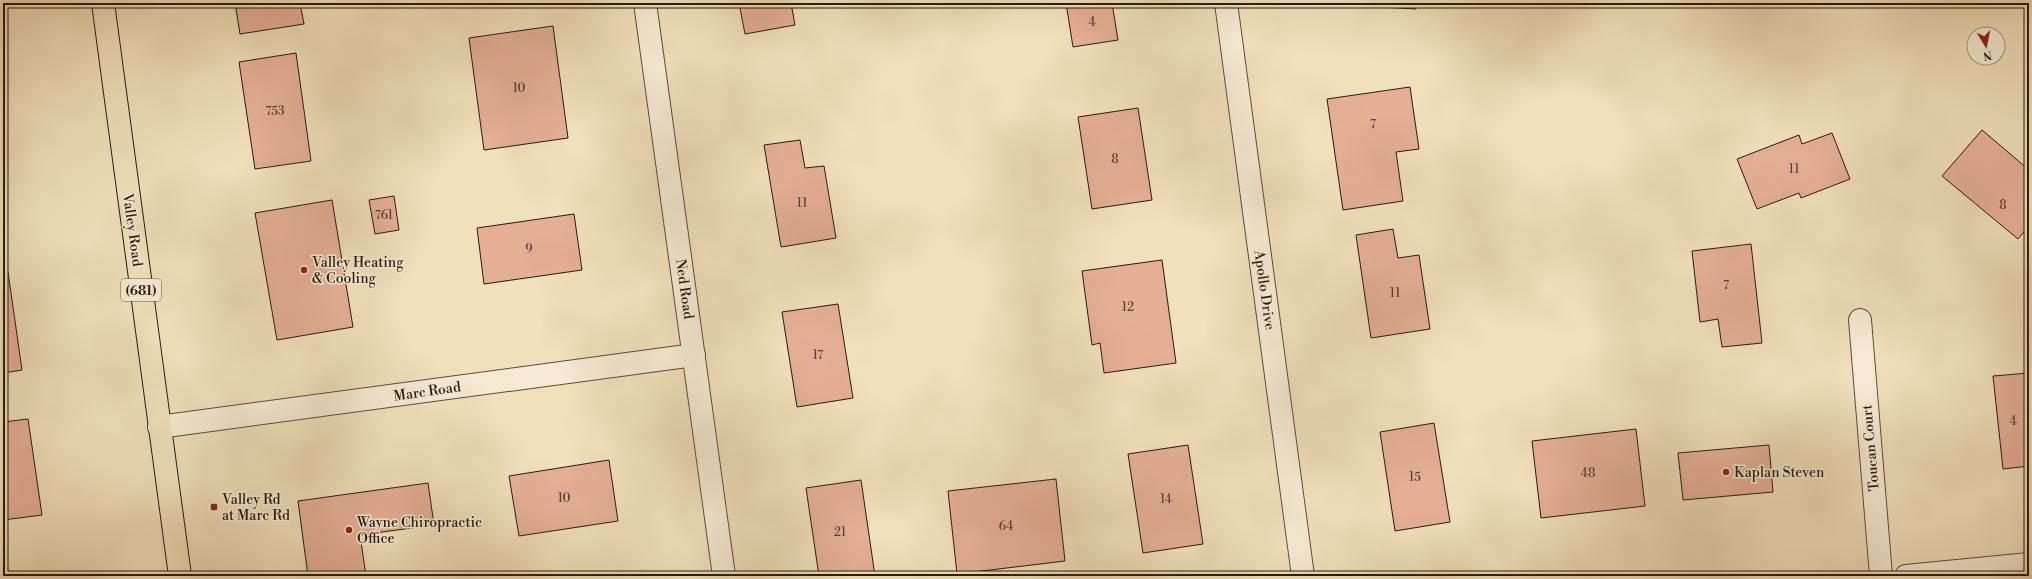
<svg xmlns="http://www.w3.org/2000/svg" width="2032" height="579" font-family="'Libre Bodoni',serif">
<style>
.building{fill:#e5af96;stroke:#291a12}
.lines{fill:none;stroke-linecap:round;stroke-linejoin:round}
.minor-casing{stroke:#5b4c3c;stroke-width:24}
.primary-casing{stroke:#291a12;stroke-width:24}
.minor{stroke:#f5ebd3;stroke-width:22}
.primary{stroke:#f0e0bb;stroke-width:22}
.poi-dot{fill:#8f2418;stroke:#f5ebd3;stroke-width:1.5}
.labels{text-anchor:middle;stroke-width:3;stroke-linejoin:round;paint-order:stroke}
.number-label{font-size:12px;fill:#583f33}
.shield{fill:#f5ebd3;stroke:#66594c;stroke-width:1}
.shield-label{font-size:13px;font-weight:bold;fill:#291a12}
.street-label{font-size:14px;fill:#291a12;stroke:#f5ebd3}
.poi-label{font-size:14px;fill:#291a12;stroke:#f5ebd3;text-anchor:start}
</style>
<rect width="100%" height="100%" fill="#f0e0bb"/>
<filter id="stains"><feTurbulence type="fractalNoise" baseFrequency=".005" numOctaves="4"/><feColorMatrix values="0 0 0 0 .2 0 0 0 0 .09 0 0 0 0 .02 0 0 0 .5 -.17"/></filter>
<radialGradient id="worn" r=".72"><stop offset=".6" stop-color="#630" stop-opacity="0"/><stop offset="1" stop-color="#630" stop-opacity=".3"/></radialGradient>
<!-- building -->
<g class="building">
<polygon points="235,3 300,3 304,24 240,34"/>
<polygon points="739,3 791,3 795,25 745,34"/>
<polygon points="1066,3 1112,3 1118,40 1073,47"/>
<polygon points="1347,3 1416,3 1416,9 1347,5"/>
<polygon points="553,26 568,138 484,150 469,38"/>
<polygon points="296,53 311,161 255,169 239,62"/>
<polygon points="1410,87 1419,149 1396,152 1403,201 1343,210 1327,99"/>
<polygon points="1138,108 1152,200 1092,209 1078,117"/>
<polygon points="1982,130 2029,170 2029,178 2027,181 2029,183 2029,226 2018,239 1942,176"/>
<polygon points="1832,133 1850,179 1801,198 1799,193 1757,209 1737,159 1799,135 1802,144"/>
<polygon points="800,140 805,168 824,166 836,238 781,247 764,145"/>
<polygon points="394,196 399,230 375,234 369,200"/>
<polygon points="332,200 353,327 277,340 255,213"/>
<polygon points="574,214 582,270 484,284 477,228"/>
<polygon points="1393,229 1398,258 1419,255 1430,329 1371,338 1356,235"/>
<polygon points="1751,244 1762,343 1722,347 1718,319 1700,322 1692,251"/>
<polygon points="1162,260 1176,363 1104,373 1100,343 1092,345 1082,271"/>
<polygon points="3,272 8,272 22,370 3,373"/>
<polygon points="838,304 853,398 797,407 782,312"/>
<polygon points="2029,373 2029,466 2003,469 1993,376"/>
<polygon points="28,419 42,515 3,520 3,422"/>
<polygon points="1434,423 1450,522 1395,531 1380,432"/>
<polygon points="1636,429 1645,506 1541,518 1532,441"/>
<polygon points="1188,445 1203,544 1143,553 1128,454"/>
<polygon points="1769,445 1773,492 1683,500 1678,453"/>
<polygon points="609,460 618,521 519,536 509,476"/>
<polygon points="1056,479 1065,561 957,574 948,491"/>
<polygon points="861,480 875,576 819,576 806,488"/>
<polygon points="428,483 434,525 360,535 366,576 308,576 298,501"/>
</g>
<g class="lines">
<!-- minor casing -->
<g class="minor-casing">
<g id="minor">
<polyline points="645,3 724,576"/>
<polyline points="1226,3 1303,576"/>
<polyline points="1860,320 1881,576"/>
<polyline points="159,427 694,355"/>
<polyline points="1906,576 2029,564"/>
</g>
</g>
<!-- primary casing -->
<g class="primary-casing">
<polyline id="primary" points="103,3 180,576"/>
</g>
<!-- minor -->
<use href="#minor" class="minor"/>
<!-- primary -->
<use href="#primary" class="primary"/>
</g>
<!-- markers -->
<g class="poi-dot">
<circle cx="304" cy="270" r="4"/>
<circle cx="1726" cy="472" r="4"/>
<rect x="210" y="503" width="8" height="8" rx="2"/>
<circle cx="349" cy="530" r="4"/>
</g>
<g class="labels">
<!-- number labels -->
<g class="number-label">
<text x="1092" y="26">4</text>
<text x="519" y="92">10</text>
<text x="275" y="115">753</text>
<text x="1373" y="128">7</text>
<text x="1115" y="163">8</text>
<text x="1794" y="173">11</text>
<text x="802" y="207">11</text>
<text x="2003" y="209">8</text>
<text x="384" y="219">761</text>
<text x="529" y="253">9</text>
<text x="1726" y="289">7</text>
<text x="1395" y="297">11</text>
<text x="1128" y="311">12</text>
<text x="818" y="359">17</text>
<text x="2013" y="425">4</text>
<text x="1588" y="477">48</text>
<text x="1415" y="481">15</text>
<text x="564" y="502">10</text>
<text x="1166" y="503">14</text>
<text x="1006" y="530">64</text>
<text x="840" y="536">21</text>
</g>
<!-- shield labels -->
<rect class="shield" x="121" y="279" width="40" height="22" rx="3"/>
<g class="shield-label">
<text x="141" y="295">(681)</text>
</g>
<!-- street labels -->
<g class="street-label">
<text transform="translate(133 230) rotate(82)" y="5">Valley Road</text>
<text transform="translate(685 289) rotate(82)" y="5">Ned Road</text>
<text transform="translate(1265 290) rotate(82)" y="5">Apollo Drive</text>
<text transform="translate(427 391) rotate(-8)" y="5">Marc Road</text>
<text transform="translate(1870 448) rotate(-95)" y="5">Toucan Court</text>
</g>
<!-- poi labels -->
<g class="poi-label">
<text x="312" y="267">Valley Heating<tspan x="312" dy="16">&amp; Cooling</tspan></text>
<text x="1734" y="477">Kaplan Steven</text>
<text x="222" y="504">Valley Rd<tspan x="222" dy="16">at Marc Rd</tspan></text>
<text x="357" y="527">Wayne Chiropractic<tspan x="357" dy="16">Office</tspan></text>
</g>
</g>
<!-- margin -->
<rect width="2032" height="579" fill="none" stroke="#f0e0bb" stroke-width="16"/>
<rect x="4" y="4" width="2024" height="571" fill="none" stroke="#291a12" stroke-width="2"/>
<rect x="8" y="8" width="2016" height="563" fill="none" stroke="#291a12"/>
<!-- north arrow -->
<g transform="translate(1986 46) rotate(170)"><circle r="19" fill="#f5ebd3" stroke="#a39786"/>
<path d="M0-3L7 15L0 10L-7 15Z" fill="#8f2418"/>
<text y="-6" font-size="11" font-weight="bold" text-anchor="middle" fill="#291a12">N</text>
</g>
<rect width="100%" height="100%" filter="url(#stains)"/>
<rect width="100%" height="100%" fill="url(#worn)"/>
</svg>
